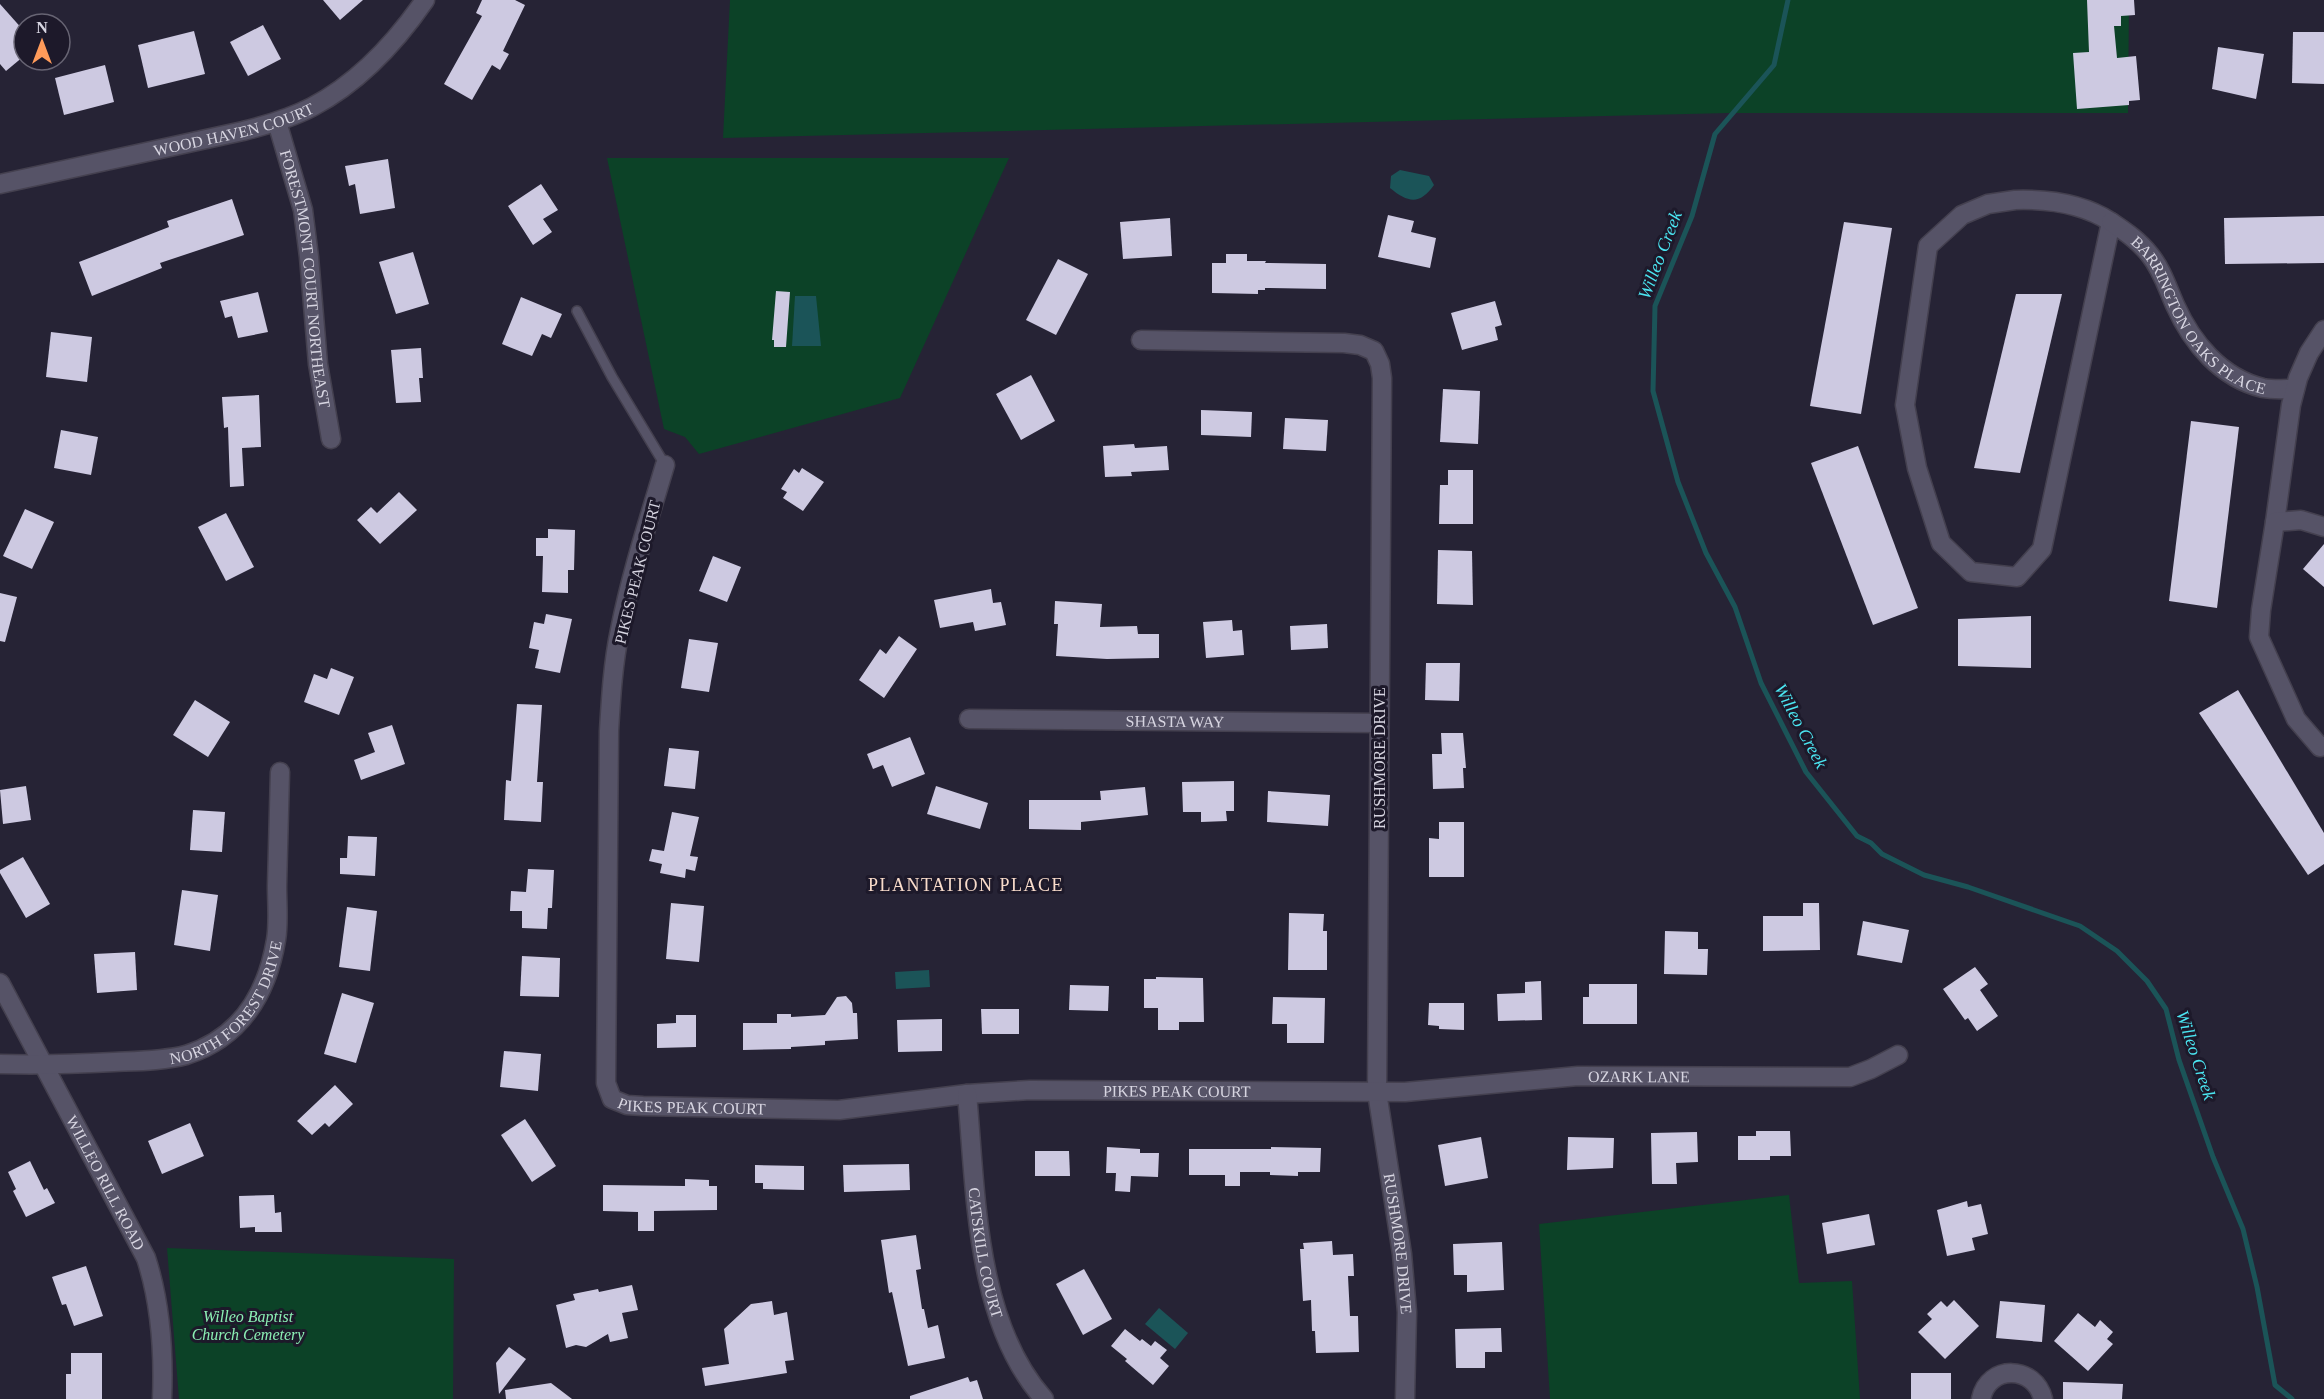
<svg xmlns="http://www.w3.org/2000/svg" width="2324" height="1399" font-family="Georgia,serif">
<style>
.green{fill:#0c4227}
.water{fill:#1b5458}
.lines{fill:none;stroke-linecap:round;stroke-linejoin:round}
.stream{stroke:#1b5458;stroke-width:5}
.building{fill:#cdc9e1}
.service-casing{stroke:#44404f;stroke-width:12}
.minor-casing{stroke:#44404f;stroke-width:21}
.service{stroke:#565367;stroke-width:9}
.minor{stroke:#565367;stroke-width:18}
.labels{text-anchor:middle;stroke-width:6;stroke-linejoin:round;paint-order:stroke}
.street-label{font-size:16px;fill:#d7d5e1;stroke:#1d192a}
.park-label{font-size:16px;font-style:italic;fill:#8befb4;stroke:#1d192a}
.water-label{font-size:18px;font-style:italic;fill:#4be5f1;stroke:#1d192a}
.neighbourhood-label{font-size:18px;letter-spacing:1.5px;fill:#f9dccb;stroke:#1d192a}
</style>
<rect width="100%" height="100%" fill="#262335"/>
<!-- green -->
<g class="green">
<polygon points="730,0 2129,0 2128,113 1728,113 723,138"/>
<polygon points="607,158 1009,158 900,398 699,454 685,437 664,429"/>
<polygon points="1789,1195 1799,1283 1852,1281 1860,1399 1550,1399 1539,1224"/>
<polygon points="167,1248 454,1259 453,1399 179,1399"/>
</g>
<!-- water -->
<g class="water">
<path d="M1400 170 1429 176 1434 185C1420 205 1408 203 1390 188L1391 176Z"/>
<polygon points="795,296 816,296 821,346 792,346"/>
<polygon points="929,970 930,987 896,989 895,972"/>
<polygon points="1159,1308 1188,1333 1175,1349 1145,1324"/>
</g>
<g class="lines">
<!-- stream -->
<polyline class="stream" points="1788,0 1774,65 1715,134 1692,216 1655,306 1653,391 1678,482 1706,553 1735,607 1761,683 1806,772 1857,836 1871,843 1882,854 1924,875 1968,887 2080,926 2117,951 2147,981 2166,1009 2179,1060 2213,1157 2243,1229 2257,1287 2275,1385 2292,1399"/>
</g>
<!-- building -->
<g class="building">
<polygon points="323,0 363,0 340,20"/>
<polygon points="482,0 515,0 525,5 503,51 509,54 500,70 492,65 472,100 444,84 482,16 476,13"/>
<polygon points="2087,0 2134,0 2135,15 2121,16 2121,26 2114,26 2117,58 2136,56 2140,100 2129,101 2129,105 2077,109 2073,53 2089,52"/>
<polygon points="0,4 24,31 24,56 6,71 0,64"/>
<polygon points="263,25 281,59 248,76 230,42"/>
<polygon points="194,31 205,74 148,88 138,45"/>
<polygon points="2293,32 2324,32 2324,84 2292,83"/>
<polygon points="2218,47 2264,54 2256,99 2212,89"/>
<polygon points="105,65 114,102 64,115 55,78"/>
<polygon points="388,159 395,208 360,214 355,184 349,186 345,166"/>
<polygon points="541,184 558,210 543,219 552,232 533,245 508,206"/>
<polygon points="232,199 244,235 160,263 162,268 92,296 79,262 169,227 167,221"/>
<polygon points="1388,215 1414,221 1411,232 1436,238 1430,268 1378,257"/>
<polygon points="2324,216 2324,263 2225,264 2224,218"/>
<polygon points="1170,218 1172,256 1123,259 1120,222"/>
<polygon points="1844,222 1892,228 1861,414 1810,406"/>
<polygon points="413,252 429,304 396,314 379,262"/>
<polygon points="1226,254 1247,254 1247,261 1266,261 1265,263 1326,264 1326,289 1265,288 1265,290 1258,290 1258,294 1212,293 1212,263 1226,263"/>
<polygon points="1058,259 1088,274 1056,335 1026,320"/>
<polygon points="776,291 790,292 786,347 774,347 774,340 772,340"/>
<polygon points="258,292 268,332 238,338 232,316 225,318 220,301"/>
<polygon points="2016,294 2062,294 2020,473 1974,468"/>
<polygon points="521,297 562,314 551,338 542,334 532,356 502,344"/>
<polygon points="1495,301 1502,325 1495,327 1498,340 1462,350 1451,313"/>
<polygon points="51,332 92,337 87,382 46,377"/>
<polygon points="421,348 423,378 419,378 421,402 396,403 391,350"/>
<polygon points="1031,375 1055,421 1021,440 996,394"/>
<polygon points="1443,389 1480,391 1478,444 1440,442"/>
<polygon points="259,395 261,447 242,448 244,486 230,487 228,427 224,428 222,397"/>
<polygon points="1201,410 1252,412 1251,437 1201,435"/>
<polygon points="1285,418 1328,420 1326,451 1283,449"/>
<polygon points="2191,421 2239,427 2217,608 2169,601"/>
<polygon points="61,430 98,437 91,475 54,468"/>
<polygon points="1134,444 1135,448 1167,446 1169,470 1131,472 1132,476 1105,477 1103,446"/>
<polygon points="1858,446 1918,608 1873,625 1811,463"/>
<polygon points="802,468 824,482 803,511 783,498 787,492 781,489 794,469 799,473"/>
<polygon points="1448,470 1473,470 1473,524 1439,524 1440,485 1448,485"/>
<polygon points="399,492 417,510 380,544 357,520 371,507 377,513"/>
<polygon points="25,509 54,522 32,569 3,556"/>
<polygon points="226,513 254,567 226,581 198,527"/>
<polygon points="548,529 575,530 574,570 568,570 568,593 542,592 543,556 536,556 536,538 548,538"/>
<polygon points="2324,544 2324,587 2303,569"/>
<polygon points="1438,550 1472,551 1473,605 1437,604"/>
<polygon points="713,556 741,567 727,602 699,591"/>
<polygon points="991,589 993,603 1001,602 1006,625 975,631 973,622 940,628 934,600"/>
<polygon points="0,593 17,597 5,642 0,641"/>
<polygon points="1055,601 1102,604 1100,627 1137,626 1138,634 1159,634 1159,658 1107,659 1056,656 1058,624 1054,624"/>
<polygon points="546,614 572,619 560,673 535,668 539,650 529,648 534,622 544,624"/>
<polygon points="2031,616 2031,668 1958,666 1958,619"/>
<polygon points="1232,620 1233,631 1242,630 1244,655 1206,658 1203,622"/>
<polygon points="1327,624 1328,648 1291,650 1290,626"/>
<polygon points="899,636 917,649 884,698 859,680 880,649 886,654"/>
<polygon points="689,639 718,643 709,692 681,688"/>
<polygon points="1426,663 1460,663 1459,701 1425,700"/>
<polygon points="331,668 354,677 339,715 304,702 314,674 327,679"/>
<polygon points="2238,690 2324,833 2324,864 2308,875 2199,713"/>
<polygon points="195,700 230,722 208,757 173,735"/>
<polygon points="517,704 542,705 537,782 543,782 541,822 504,820 506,780 511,781"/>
<polygon points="392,725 405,764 361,780 354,760 375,752 368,733"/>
<polygon points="1441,733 1463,733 1466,768 1463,768 1464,788 1433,789 1432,754 1442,754"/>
<polygon points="910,737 925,774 892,787 883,765 873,769 867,754"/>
<polygon points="669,748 699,751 695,789 664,786"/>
<polygon points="1234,781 1234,811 1226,811 1227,821 1201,822 1201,812 1183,812 1182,782"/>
<polygon points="26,786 31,820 3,824 0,790"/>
<polygon points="936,786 988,803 980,829 927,814"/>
<polygon points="1145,787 1148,815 1081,822 1081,830 1029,829 1029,800 1101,800 1100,791"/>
<polygon points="1268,791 1330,795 1328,826 1267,822"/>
<polygon points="193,810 225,812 222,852 190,850"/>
<polygon points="672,812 699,817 690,856 698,857 695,871 686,869 685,878 660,873 662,864 649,861 652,849 664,851"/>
<polygon points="1439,822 1464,822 1464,877 1429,877 1429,838 1439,839"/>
<polygon points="348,836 377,837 375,876 340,874 340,858 347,858"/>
<polygon points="23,857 50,904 26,918 0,873 0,870"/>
<polygon points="528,869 554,870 552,908 548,908 547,929 522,928 522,911 510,911 511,891 526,892"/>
<polygon points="182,890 218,895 210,951 174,945"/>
<polygon points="671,903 704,906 699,962 666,959"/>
<polygon points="1803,903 1819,903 1820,950 1763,951 1763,916 1803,916"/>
<polygon points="347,907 377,911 370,971 339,967"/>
<polygon points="1289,913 1324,914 1323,931 1327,931 1327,970 1288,970"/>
<polygon points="1863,921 1909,930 1902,963 1857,955"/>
<polygon points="1665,931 1698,932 1698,949 1708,949 1707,975 1664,974"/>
<polygon points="135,952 137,990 97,993 94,954"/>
<polygon points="522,956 560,958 559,997 520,996"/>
<polygon points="1975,967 1988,984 1980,990 1998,1016 1977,1031 1968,1018 1965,1020 1943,989"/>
<polygon points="1156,977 1203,978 1204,1022 1179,1022 1179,1030 1158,1030 1158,1008 1144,1008 1144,979 1156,979"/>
<polygon points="1541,981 1542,1020 1498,1021 1497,994 1525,993 1525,982"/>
<polygon points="1589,984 1637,984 1637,1024 1583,1024 1583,997 1589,997"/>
<polygon points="1070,985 1109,986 1108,1011 1069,1010"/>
<polygon points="342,993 374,1003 356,1063 324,1054"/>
<polygon points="846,996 852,1003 853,1013 857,1013 858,1039 825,1041 825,1045 791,1047 791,1049 743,1050 743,1023 777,1023 777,1014 791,1014 791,1017 825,1015 837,997"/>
<polygon points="1273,997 1325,998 1324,1043 1287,1043 1287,1024 1272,1024"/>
<polygon points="1429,1003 1464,1003 1464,1030 1439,1029 1439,1026 1428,1025"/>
<polygon points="981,1009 1019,1009 1019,1034 982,1034"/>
<polygon points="676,1015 696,1015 696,1047 657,1048 657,1024 676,1023"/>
<polygon points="942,1019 942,1051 898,1052 897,1020"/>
<polygon points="504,1051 541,1054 538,1091 500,1087"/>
<polygon points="335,1085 353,1104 329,1127 325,1123 312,1135 297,1121"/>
<polygon points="525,1119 556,1166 532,1182 501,1135"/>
<polygon points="190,1123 204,1156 162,1174 148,1141"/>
<polygon points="1756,1131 1790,1131 1791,1156 1770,1156 1770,1160 1738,1160 1738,1136 1756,1136"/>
<polygon points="1697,1132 1698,1162 1676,1163 1677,1184 1652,1184 1651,1133"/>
<polygon points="1481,1137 1488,1178 1445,1186 1438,1145"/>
<polygon points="1568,1137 1614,1138 1613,1168 1567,1170"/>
<polygon points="1107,1147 1140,1149 1140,1153 1159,1153 1158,1177 1131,1176 1130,1192 1115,1191 1116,1173 1106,1173"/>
<polygon points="1271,1147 1321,1148 1320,1172 1298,1172 1298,1176 1270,1175 1270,1172 1240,1172 1240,1186 1225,1186 1225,1175 1189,1175 1189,1149 1271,1149"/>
<polygon points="1035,1151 1069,1151 1070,1176 1035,1176"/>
<polygon points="30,1161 44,1190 47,1188 55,1203 26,1217 13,1191 16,1189 8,1172"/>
<polygon points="909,1164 910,1190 844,1192 843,1165"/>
<polygon points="755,1165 804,1166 804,1190 763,1189 763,1183 755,1183"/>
<polygon points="685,1179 709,1180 709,1186 717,1186 717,1210 654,1211 654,1231 638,1231 638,1212 603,1211 603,1185 685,1186"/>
<polygon points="274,1195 275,1213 281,1212 282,1232 255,1232 255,1227 240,1228 239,1196"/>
<polygon points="1967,1201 1968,1207 1981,1204 1988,1234 1972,1238 1975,1250 1947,1256 1937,1210"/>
<polygon points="1869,1214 1875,1245 1827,1254 1822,1223"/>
<polygon points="916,1235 921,1269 916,1270 922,1309 924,1309 928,1328 938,1325 945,1358 908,1366 892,1292 889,1293 881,1240"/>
<polygon points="1332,1241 1333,1255 1353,1254 1354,1276 1348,1276 1350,1316 1358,1316 1359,1352 1316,1353 1315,1331 1312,1331 1311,1300 1303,1301 1300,1249 1304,1249 1303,1243"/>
<polygon points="1502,1242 1504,1290 1467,1292 1467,1275 1454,1275 1453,1244"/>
<polygon points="86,1266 103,1316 74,1326 66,1304 62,1305 52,1277"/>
<polygon points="1084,1269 1112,1319 1083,1335 1056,1284"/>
<polygon points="632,1285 638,1310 622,1313 628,1338 610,1342 608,1334 586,1347 576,1345 566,1348 556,1305 575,1300 573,1294 598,1289 599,1292"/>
<polygon points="1954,1300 1979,1326 1945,1359 1918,1332 1932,1319 1927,1314 1941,1301 1947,1307"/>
<polygon points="772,1301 774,1315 787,1312 794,1360 785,1361 787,1373 705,1386 702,1368 729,1364 724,1329 751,1304"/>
<polygon points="2000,1301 2045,1305 2042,1342 1996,1338"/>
<polygon points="2078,1313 2095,1327 2100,1320 2113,1332 2107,1339 2113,1344 2088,1371 2054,1341"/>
<polygon points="1501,1328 1502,1352 1485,1352 1485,1368 1456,1368 1455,1329"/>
<polygon points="1125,1329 1140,1341 1142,1339 1151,1346 1155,1341 1167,1350 1160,1358 1169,1366 1153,1385 1125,1361 1127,1359 1111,1346"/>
<polygon points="509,1347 526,1359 499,1394 496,1363"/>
<polygon points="71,1353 102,1353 102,1399 66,1399 66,1374 71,1374"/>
<rect x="1911" y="1373" width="40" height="26"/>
<polygon points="968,1377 970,1382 977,1380 983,1399 910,1399 910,1396"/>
<polygon points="2063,1382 2123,1384 2122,1399 2063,1399"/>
<polygon points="551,1383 572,1399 506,1399 505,1390"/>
</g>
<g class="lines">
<!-- service casing -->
<g class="service-casing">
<polyline id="service" points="577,311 612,377 665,465"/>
</g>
<!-- minor casing -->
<g class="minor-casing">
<g id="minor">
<path id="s1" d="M277 122 303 210 309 257 318 364 331 439"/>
<path id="s2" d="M0 184 243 131C267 125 291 118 312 107 358 83 396 42 425 0"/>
<path d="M2015 200C2048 199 2082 203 2111 222L2042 549 2017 577 1971 572 1941 543 1917 468 1905 405 1928 246 1962 215 1988 204Z"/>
<path id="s3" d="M2111 222C2126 232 2139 241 2150 255 2162 270 2167 287 2175 305 2192 343 2221 378 2263 388 2273 390 2285 389 2295 389"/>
<path id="s4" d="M1141 340 1344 343 1360 345 1374 351 1380 364 1382 378 1377 1092 1402 1254 1407 1312 1405 1399"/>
<path id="s5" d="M665 465C649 519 631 574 620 630 613 663 611 697 609 731L606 1083 612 1099 627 1105 643 1106 839 1110 967 1094 1030 1090 1405 1092 1578 1076 1850 1077 1871 1069 1898 1055"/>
<polyline points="2275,522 2291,405 2298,378 2309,353 2324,330"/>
<polyline points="2324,527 2301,520 2275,522 2261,610 2259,637 2296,719 2320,747 2324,746"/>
<path id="s6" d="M969 719 1379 723"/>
<path id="s7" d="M0 983 146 1258C161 1304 164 1351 162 1399"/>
<path id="s8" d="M0 1064C38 1065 76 1064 114 1062 137 1061 163 1061 186 1055 240 1038 267 994 276 940 279 923 277 903 277 886 278 848 279 810 280 772"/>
<path id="s9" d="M967 1094C976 1191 975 1322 1044 1399"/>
<path d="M1981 1399C1988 1364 2035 1365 2043 1399"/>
</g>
</g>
<!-- service -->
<use href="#service" class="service"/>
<!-- minor -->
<use href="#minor" class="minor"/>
</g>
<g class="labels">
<!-- street labels -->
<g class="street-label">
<text dy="6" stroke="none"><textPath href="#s2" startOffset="240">WOOD HAVEN COURT</textPath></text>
<text dy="6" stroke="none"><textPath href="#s1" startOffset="160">FORESTMONT COURT NORTHEAST</textPath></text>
<text dy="6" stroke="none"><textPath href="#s3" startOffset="132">BARRINGTON OAKS PLACE</textPath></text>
<text transform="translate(637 572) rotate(-76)" y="6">PIKES PEAK COURT</text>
<text dy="6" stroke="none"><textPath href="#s6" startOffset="206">SHASTA WAY</textPath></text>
<text transform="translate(1379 758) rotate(-90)" y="6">RUSHMORE DRIVE</text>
<text dy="6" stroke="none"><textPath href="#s8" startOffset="255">NORTH FOREST DRIVE</textPath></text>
<text dy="6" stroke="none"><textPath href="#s5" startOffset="1672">OZARK LANE</textPath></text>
<text dy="6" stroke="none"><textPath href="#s5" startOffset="1209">PIKES PEAK COURT</textPath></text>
<text dy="6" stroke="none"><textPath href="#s5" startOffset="723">PIKES PEAK COURT</textPath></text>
<text dy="6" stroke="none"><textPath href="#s7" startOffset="226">WILLEO RILL ROAD</textPath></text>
<text dy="6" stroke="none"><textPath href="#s4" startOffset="1130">RUSHMORE DRIVE</textPath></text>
<text dy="6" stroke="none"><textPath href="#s9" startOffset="160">CATSKILL COURT</textPath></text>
</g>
<!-- park labels -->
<g class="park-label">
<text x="248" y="1322">Willeo Baptist<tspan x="248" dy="18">Church Cemetery</tspan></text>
</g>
<!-- water labels -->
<g class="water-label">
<text transform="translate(1660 255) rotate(-69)" y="6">Willeo Creek</text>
<text transform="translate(1801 726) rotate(62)" y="6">Willeo Creek</text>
<text transform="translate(2196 1055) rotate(72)" y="6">Willeo Creek</text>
</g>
<!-- neighbourhood labels -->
<g class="neighbourhood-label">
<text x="966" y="891">PLANTATION PLACE</text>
</g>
</g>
<!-- north arrow -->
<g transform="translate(42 42)"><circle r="28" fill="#1d192a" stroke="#676473" stroke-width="1.5"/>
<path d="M0-4.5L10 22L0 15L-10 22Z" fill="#ff9b5a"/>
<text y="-9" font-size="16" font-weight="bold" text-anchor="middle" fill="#d7d5e1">N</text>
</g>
</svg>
